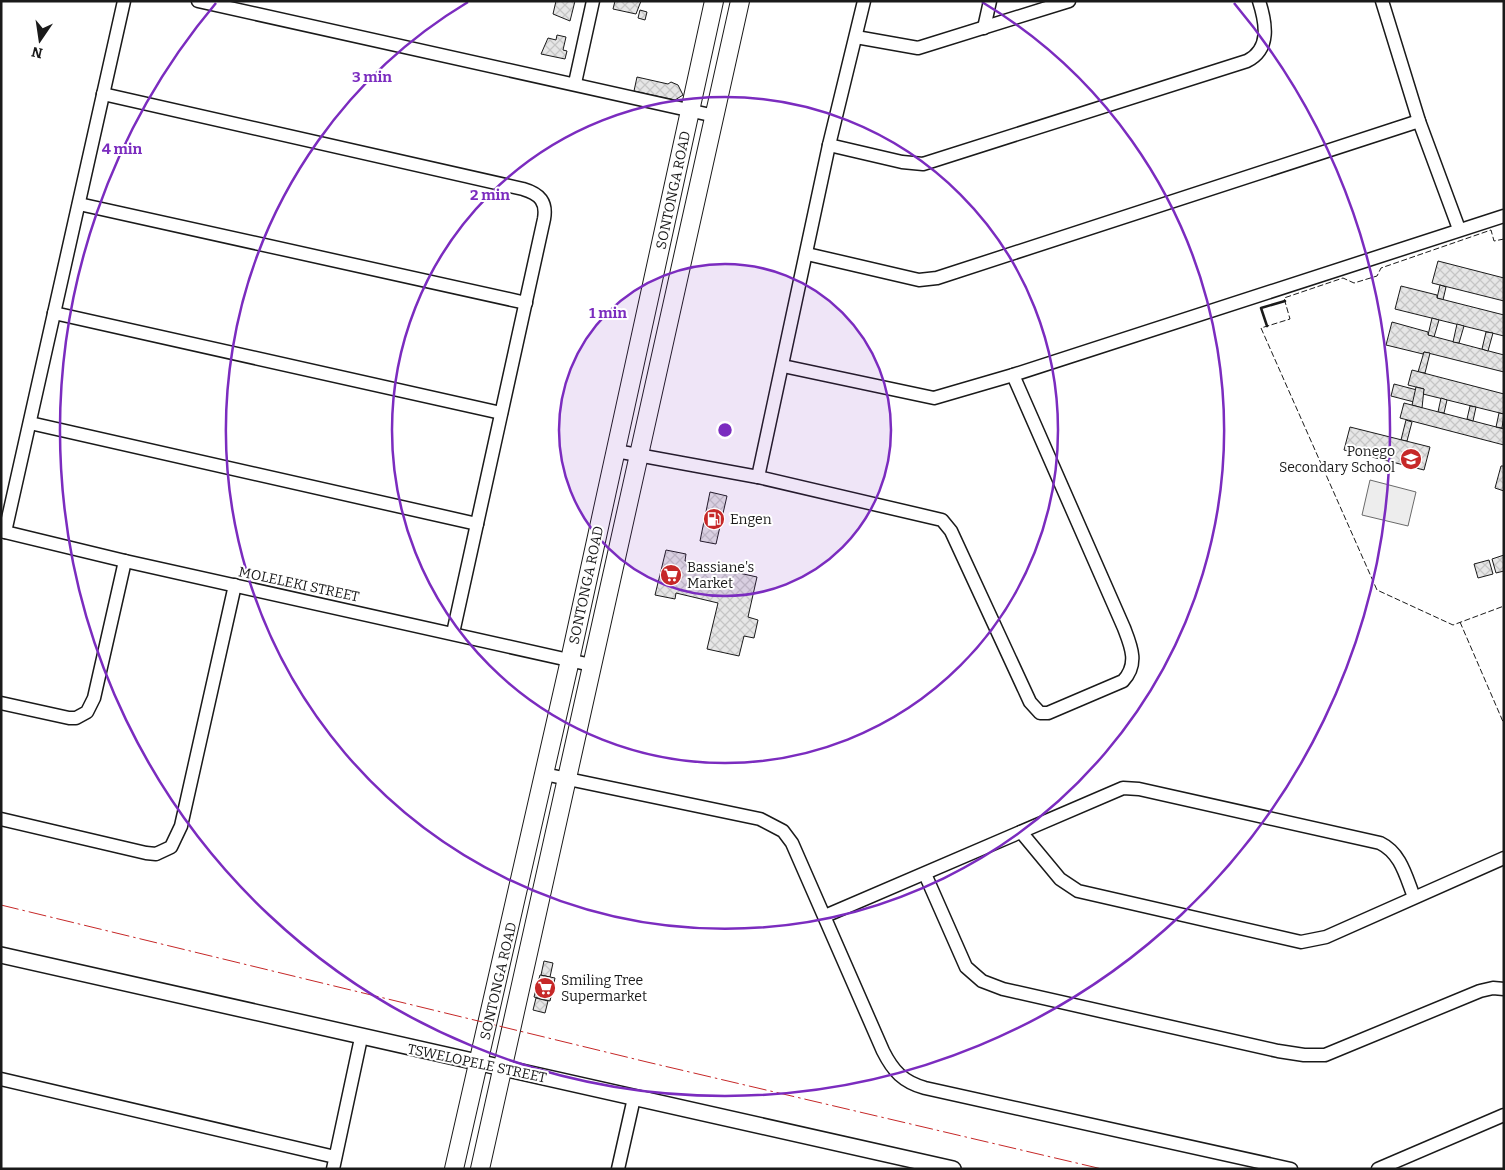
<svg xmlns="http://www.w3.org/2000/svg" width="1505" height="1170" font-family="Bitter,serif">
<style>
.parking{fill:#ededed;stroke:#6a6a6a}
.building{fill:url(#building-cross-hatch);stroke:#1a1a1a}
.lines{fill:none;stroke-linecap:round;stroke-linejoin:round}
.minor-casing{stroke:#1a1a1a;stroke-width:15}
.tertiary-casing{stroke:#1a1a1a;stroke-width:18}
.secondary-casing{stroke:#1a1a1a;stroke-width:20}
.minor{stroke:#fff;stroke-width:12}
.tertiary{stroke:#fff;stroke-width:15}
.secondary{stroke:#fff;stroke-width:18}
.fence{stroke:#1a1a1a;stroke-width:1;stroke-dasharray:6 2.5;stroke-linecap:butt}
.wall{stroke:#1a1a1a;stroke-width:2.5}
.power{stroke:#c62828;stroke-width:1;stroke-dasharray:18 4 2.5 4;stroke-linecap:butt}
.ring{fill:none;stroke:#7b2cbf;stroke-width:2.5}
.labels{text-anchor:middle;stroke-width:4;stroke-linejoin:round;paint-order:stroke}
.street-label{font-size:14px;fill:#1a1a1a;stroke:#fff}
.poi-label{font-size:14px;fill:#1a1a1a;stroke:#fff;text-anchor:start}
.centre{fill:#7b2cbf;stroke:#fff;stroke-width:2.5}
.ring-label{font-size:15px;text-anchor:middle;font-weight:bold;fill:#7b2cbf;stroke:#fff;stroke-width:4;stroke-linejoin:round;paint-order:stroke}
</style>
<defs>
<pattern id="building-cross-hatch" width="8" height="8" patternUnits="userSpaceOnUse" patternTransform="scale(1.25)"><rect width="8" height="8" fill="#e6e6e6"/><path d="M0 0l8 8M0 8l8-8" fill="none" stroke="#c5c5c5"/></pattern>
</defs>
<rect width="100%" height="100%" fill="#fff"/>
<!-- parking -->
<polygon class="parking" points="1370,480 1416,492 1408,526 1362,515"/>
<!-- building -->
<g class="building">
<polygon points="556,1 575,1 570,21 553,14"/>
<polygon points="615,1 641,1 636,14 613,9"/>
<polygon points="640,10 647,12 645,20 638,18"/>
<polygon points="557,35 566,37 563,50 567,51 565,59 541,54 548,38 556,40"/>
<polygon points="637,77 668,84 671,82 678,85 683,95 675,100 634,91"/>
<polygon points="1438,261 1504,278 1504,301 1432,283"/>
<polygon points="1440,285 1446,287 1443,300 1437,298"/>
<polygon points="1401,286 1437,295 1437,298 1504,315 1504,336 1395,309"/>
<polygon points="1432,318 1439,320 1434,337 1428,335"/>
<polygon points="1392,322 1428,332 1428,335 1504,355 1504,372 1424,352 1423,354 1386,345"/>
<polygon points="1457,324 1464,326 1459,343 1453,342"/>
<polygon points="1486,332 1493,333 1488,351 1482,349"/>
<polygon points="1424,352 1430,353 1425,373 1418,372"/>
<polygon points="1412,370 1504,394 1504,414 1423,394 1424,389 1408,385"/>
<polygon points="1394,384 1417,390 1414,402 1391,396"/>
<polygon points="1416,387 1424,389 1422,408 1412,405"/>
<polygon points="1441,398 1447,400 1444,413 1438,412"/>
<polygon points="1404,403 1504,429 1504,445 1400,418"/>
<polygon points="1470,406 1476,407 1473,421 1467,419"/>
<polygon points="1499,413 1504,414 1502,428 1496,427"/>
<polygon points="1406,420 1412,422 1407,441 1401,440"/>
<polygon points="1350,427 1430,447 1424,470 1344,450"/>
<polygon points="1501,466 1504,466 1504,491 1495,488"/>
<polygon points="710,492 727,496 716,544 700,541"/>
<polygon points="666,550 686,554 685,561 757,577 748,617 758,620 754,638 744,636 739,656 707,649 718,603 676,593 675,599 655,595"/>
<polygon points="1504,555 1504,571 1496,573 1492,559"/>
<polygon points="1489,560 1493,574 1478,578 1474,564"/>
<polygon points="544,961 553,963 550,977 541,975"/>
<polygon points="540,975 555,978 550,1001 534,997"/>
<polygon points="536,998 548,1001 545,1013 533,1010"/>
</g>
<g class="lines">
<!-- minor casing -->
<g class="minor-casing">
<g id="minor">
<polyline points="198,1 715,116"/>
<polyline points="1382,1 1419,121 1459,229"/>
<polyline points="984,28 990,1"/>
<polyline points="856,37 918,48 1069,1"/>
<polyline points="575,83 593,1"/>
<path d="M103 94 523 189C540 194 547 202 544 219L453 633"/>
<path d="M829 145 902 162 923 164 1247 61C1271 49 1266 23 1259 1"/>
<polyline points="79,204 526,303"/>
<polyline points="807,254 919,280 937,278 1419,121"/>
<polyline points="54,313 501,413"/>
<polyline points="783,366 934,398 1013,375 1504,216"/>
<polyline points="30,423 477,524"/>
<path d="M616 451 758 477 942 520 951 531 1030 702 1040 713H1048L1123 681C1139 664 1131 646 1124 628L1013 375"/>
<polyline points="758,477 829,145 864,1"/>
<polyline points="1,531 125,561 591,665"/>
<polyline points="5,532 124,1"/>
<polyline points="1,703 69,718 76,718 87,712 94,698 125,561"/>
<path d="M544 774 760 819 783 831 792 843 883 1051C893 1071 903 1082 925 1088L1291 1169"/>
<polyline points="1,819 146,853 156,854 171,847 181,826 235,585"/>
<polyline points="1021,832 1060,879 1078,891 1301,942 1326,937 1504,858"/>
<polyline points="925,874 966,967 982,981 1003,989 1278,1051 1304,1055 1325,1055 1480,991 1493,988 1504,989"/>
<path d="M825 916 1123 788 1139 789 1380 843C1401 853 1406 877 1414 897"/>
<polyline points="1,1079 335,1157"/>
<polyline points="333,1169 361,1038"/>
<polyline points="618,1169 634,1098"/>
<polyline points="1378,1169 1504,1115"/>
</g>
</g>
<!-- tertiary casing -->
<g class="tertiary-casing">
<polyline id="tertiary" points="1,955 953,1169"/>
</g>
<!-- secondary casing -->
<g class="secondary-casing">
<g id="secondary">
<polyline points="454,1169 570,660 714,1"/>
<polyline points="480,1169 740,1"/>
</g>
</g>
<!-- minor -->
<use href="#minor" class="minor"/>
<!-- tertiary -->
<use href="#tertiary" class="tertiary"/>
<!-- secondary -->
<use href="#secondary" class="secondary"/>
<!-- fence -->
<g class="fence">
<polyline points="1504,239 1494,241 1491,230 1381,268 1377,276 1354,283 1343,278 1284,298 1290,319 1261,328 1377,590 1453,625 1504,606"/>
<polyline points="1460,622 1504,724"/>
</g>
<!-- wall -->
<polyline class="wall" points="1267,326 1261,308 1285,301"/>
<!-- power -->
<polyline class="power" points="1,905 647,1062 1102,1169"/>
</g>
<!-- distance rings -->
<circle cx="725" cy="430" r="166" fill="#7b2cbf" fill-opacity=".12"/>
<g class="ring">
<circle cx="725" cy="430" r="166"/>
<circle cx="725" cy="430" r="333"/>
<path d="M982 2A499 499 0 1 1 468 2"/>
<path d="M1234 3A665 665 0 1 1 216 3"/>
</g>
<!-- icons -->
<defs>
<g id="school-disc" transform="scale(1.125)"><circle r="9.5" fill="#c62828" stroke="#fff"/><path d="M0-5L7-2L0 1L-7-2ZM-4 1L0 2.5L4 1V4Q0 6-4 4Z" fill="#fff"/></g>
<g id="fuel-disc" transform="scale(1.125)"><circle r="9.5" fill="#c62828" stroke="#fff"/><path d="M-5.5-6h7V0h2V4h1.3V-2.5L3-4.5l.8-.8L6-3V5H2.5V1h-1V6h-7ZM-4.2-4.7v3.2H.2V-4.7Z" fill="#fff"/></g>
<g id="supermarket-disc" transform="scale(1.125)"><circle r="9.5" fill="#c62828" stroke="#fff"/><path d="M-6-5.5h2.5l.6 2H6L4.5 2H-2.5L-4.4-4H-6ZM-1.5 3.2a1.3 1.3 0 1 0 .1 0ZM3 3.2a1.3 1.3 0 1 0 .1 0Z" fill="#fff"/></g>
</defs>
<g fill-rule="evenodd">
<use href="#school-disc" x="1411" y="459"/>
<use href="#fuel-disc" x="714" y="519"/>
<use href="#supermarket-disc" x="671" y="575"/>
<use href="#supermarket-disc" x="545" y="988"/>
</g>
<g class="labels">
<!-- street labels -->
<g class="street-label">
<text transform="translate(673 190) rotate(-78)" y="5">SONTONGA ROAD</text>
<text transform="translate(299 584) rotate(12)" y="5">MOLELEKI STREET</text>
<text transform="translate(586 585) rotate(-78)" y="5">SONTONGA ROAD</text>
<text transform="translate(498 981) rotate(-77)" y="5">SONTONGA ROAD</text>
<text transform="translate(477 1063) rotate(12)" y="5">TSWELOPELE STREET</text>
</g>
<!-- poi labels -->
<g class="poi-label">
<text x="1395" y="456" text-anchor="end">Ponego<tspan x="1395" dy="16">Secondary School</tspan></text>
<text x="730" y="524">Engen</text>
<text x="687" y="572">Bassiane's<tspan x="687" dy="16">Market</tspan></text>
<text x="561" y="985">Smiling Tree<tspan x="561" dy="16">Supermarket</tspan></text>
</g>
</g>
<circle cx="725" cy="430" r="8" class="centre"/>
<g class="ring-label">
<text x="372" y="82">3 min</text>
<text x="122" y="154">4 min</text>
<text x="490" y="200">2 min</text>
<text x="608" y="318">1 min</text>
</g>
<!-- border -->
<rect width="1505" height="1170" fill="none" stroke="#1a1a1a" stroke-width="5"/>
<!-- north arrow -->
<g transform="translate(40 40) rotate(193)" stroke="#ffffff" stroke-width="4" paint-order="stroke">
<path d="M0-4L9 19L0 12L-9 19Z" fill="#1a1a1a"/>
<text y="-8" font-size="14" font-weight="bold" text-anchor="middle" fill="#1a1a1a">N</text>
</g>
</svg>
